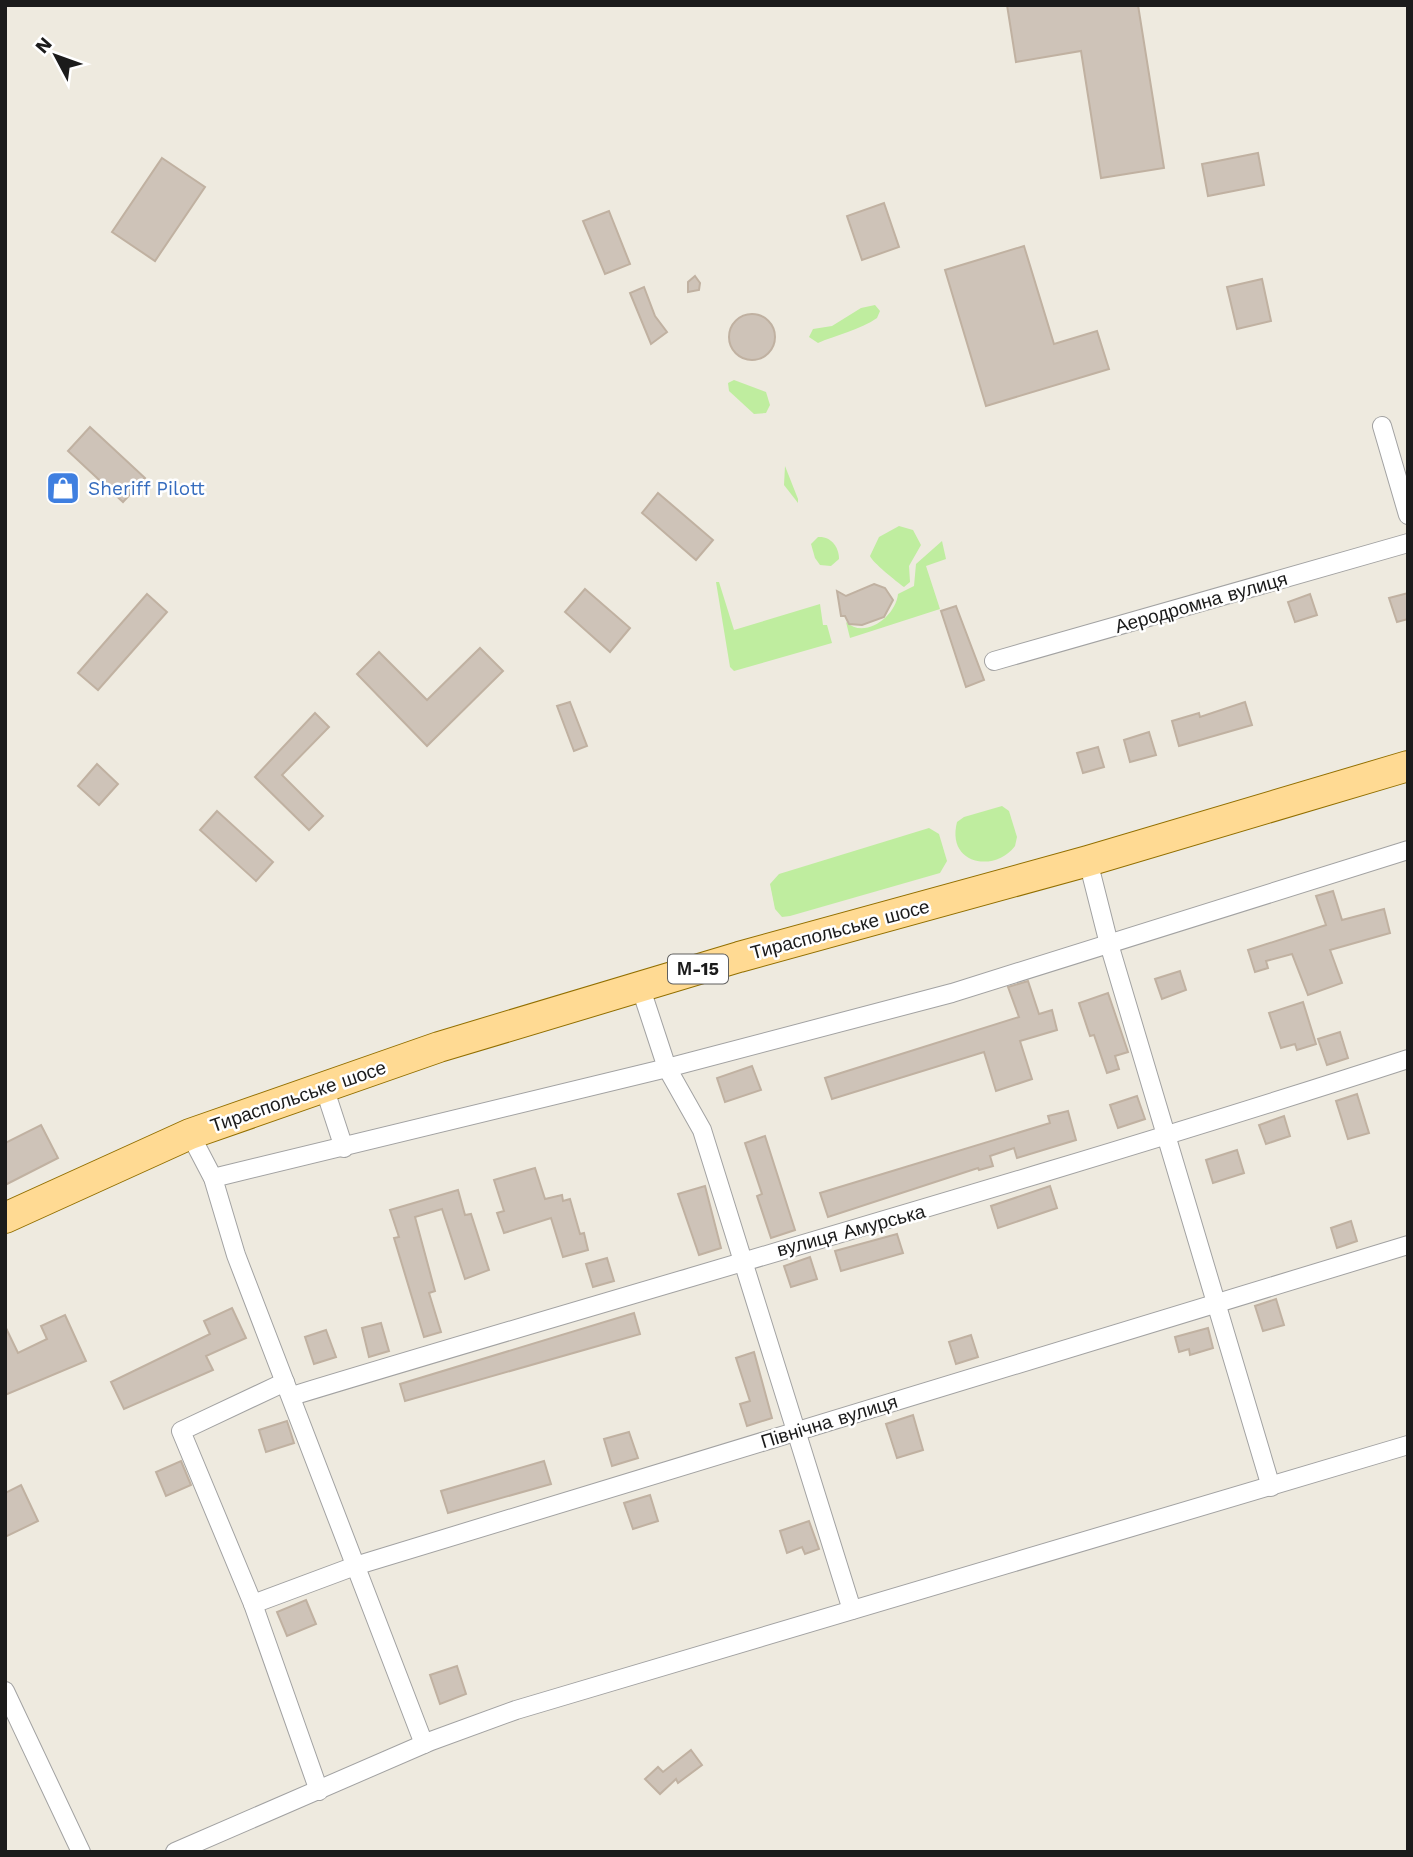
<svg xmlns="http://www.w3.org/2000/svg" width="1413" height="1857" font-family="'Work Sans',sans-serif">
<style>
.grass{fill:#bfed9f}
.building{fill:#cec3b8;stroke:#c0b1a1;stroke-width:2}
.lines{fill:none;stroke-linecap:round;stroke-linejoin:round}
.street-casing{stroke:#a2a2a2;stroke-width:20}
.primary-casing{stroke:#926f00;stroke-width:32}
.street{stroke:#fff;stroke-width:18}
.primary{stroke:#ffda93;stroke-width:30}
.labels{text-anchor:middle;stroke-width:5;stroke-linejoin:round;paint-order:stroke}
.shield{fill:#fff;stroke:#5f5f5f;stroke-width:2}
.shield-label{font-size:18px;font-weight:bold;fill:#1b1b1b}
.shop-label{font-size:19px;fill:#366cbe;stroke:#fff;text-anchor:start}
.street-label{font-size:19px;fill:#1b1b1b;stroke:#fff}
</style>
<rect width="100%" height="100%" fill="#eeeadf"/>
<!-- grass -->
<g class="grass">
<path d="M875 305 880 311 877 318C860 330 836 335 818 343L809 337 813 329 832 326 861 308Z"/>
<polygon points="734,380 766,392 770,405 766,413 754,414 729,391 728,383"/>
<polygon points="785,466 798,499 798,503 784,485"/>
<path d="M899 526 913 530 921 545 909 566 910 582 904 587C897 582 872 562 870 556L879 537Z"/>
<path d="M818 537C831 536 839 547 839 559L831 566 820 565 815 558 811 544Z"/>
<path d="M942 541 946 559 926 566 940 609 850 638 846 622C865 640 896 616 898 594L914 586 916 564Z"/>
<polygon points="716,582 719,582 734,630 820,604 823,625 827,625 832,643 734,671 730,667"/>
<path d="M1002 806 1009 811 1017 837 1015 846C995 873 946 865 957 822L964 817Z"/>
<polygon points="929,828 939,834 947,861 940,873 790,916 782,917 775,909 770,884 779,874"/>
</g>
<!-- building -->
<g class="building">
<polygon points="1007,5 1138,5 1164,168 1101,178 1081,51 1016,62"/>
<polygon points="1258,153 1264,185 1208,196 1202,164"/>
<polygon points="162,158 205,187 155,261 112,232"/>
<polygon points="884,203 899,247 862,260 847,216"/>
<polygon points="609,211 630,264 605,274 583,221"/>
<polygon points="1024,246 1054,344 1097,331 1109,369 986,406 945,270"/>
<polygon points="695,276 700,283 699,290 688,292 688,282"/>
<polygon points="1262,279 1271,321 1237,329 1227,287"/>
<polygon points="644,287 655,316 667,332 651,344 630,293"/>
<circle cx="752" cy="337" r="23"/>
<polygon points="90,427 145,478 123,502 68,451"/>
<polygon points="658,493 713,540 696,560 642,513"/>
<polygon points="874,584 885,588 893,600 884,617 862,625 849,624 845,616 841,616 837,591 846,596"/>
<polygon points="585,589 630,628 610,652 565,612"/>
<polygon points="1408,593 1408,619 1397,622 1389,598"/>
<polygon points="147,594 167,612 98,690 78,673"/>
<polygon points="1310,594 1317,615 1295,622 1288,602"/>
<polygon points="956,606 984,680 966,687 941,611"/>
<polygon points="480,648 503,671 427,746 357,674 379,652 427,700"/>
<polygon points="570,702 587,746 574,751 557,706"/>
<polygon points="1245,702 1252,725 1179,746 1172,721 1199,713 1200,717"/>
<polygon points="315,713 329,727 282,775 323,816 309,830 255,777"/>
<polygon points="1149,732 1156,755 1130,762 1124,740"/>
<polygon points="1098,747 1104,767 1083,773 1077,753"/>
<polygon points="97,764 118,784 99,805 78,786"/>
<polygon points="217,811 273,862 256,881 200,830"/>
<polygon points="1333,891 1342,920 1384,909 1390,933 1330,950 1342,983 1308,995 1292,954 1266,961 1268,968 1255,972 1248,950 1326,925 1316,896"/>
<polygon points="1180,971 1186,990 1162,999 1155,979"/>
<polygon points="1028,981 1039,1014 1052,1010 1057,1030 1020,1041 1032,1079 996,1091 984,1052 832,1099 825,1078 1019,1017 1008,987"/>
<polygon points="1108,993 1128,1052 1115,1056 1119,1069 1107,1073 1094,1035 1090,1036 1079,1003"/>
<polygon points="1303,1002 1316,1044 1297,1050 1295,1044 1281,1048 1269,1013"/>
<polygon points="1340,1032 1348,1058 1327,1065 1318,1039"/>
<polygon points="752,1066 761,1090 725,1102 717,1078"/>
<polygon points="1357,1094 1369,1133 1348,1139 1336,1101"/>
<polygon points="1137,1096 1145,1119 1118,1128 1110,1105"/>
<polygon points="1068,1111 1076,1140 1017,1158 1014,1148 990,1156 993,1166 979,1170 978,1168 828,1217 820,1193 1050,1123 1048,1116"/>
<polygon points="1284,1116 1290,1136 1266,1144 1259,1125"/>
<polygon points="41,1125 58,1158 5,1185 5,1143"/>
<polygon points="765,1136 795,1230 771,1238 757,1196 762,1194 745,1143"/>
<polygon points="1237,1150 1244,1173 1213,1183 1206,1160"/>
<polygon points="535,1168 545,1199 562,1195 563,1201 570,1199 580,1234 584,1233 588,1250 563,1257 551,1218 504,1233 497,1213 504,1211 494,1180"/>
<polygon points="705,1186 721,1248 699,1255 678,1194"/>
<polygon points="1050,1186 1057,1208 998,1228 991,1206"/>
<polygon points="458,1190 465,1215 471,1214 489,1270 465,1279 442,1209 415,1217 435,1291 429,1293 441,1332 424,1337 394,1238 399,1237 390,1210"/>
<polygon points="1351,1221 1357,1241 1337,1248 1331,1228"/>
<polygon points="897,1234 903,1253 841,1271 835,1251"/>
<polygon points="810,1257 817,1279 791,1287 784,1266"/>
<polygon points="607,1258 614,1281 593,1287 586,1264"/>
<polygon points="1276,1299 1284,1325 1263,1331 1255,1306"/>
<polygon points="232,1308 246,1338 206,1356 213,1370 124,1409 111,1382 210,1334 204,1321"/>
<polygon points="634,1313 640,1334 405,1401 400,1384"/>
<polygon points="65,1315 86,1361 5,1395 5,1326 18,1353 47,1339 41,1326"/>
<polygon points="381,1323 389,1351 369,1357 362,1328"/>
<polygon points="1208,1328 1213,1348 1190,1355 1189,1349 1179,1352 1175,1337"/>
<polygon points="326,1330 336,1357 314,1364 305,1337"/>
<polygon points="971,1335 978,1357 956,1364 949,1342"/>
<polygon points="754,1352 772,1418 747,1426 740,1404 750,1401 736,1358"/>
<polygon points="913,1415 923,1450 897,1458 886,1424"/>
<polygon points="287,1421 294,1443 266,1452 259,1430"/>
<polygon points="629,1432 638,1458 612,1466 604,1439"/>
<polygon points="181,1461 191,1485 166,1496 156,1472"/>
<polygon points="544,1461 551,1484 448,1513 441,1491"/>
<polygon points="21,1485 38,1521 5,1537 5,1493"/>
<polygon points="650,1495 658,1521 633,1529 624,1503"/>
<polygon points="809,1521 819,1549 805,1554 802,1547 787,1553 780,1531"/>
<polygon points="306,1600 316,1624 287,1636 277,1612"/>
<polygon points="457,1666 466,1694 440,1704 430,1675"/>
<polygon points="691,1750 702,1765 678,1783 676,1779 660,1794 645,1779 658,1767 663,1772"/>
</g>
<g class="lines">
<!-- street casing -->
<g class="street-casing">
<g id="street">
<polyline points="1382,426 1408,515"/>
<polyline points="994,661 1408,543"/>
<polyline points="1088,861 1109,944 1271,1487"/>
<polyline points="640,986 667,1068 702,1130 852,1610"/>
<polyline points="324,1087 344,1148"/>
<polyline points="190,1134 213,1178 236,1255 424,1744"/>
<polyline points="213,1178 667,1068 952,993 1408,850"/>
<polyline points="285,1382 181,1431 253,1604 319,1791"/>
<path d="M292 1396C664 1283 1038 1179 1408 1059"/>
<polyline points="253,1604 355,1566 1408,1245"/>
<polyline points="5,1691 81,1852"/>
<polyline points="175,1852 431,1741 516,1710 1408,1445"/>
</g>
</g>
<!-- primary casing -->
<g class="primary-casing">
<polyline id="primary" points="5,1218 190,1134 439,1047 739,957 1088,861 1408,766"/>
</g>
<!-- street -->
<use href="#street" class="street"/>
<!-- primary -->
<use href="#primary" class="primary"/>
</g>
<!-- icons -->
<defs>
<g id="shop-square" transform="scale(1.75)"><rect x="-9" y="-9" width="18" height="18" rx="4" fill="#3f7fe0" stroke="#fff"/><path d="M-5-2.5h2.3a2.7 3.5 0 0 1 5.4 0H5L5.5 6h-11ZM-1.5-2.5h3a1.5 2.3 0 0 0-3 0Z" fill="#fff"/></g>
</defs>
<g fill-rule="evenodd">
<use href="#shop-square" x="63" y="488"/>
</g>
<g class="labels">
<!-- shield labels -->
<rect class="shield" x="668" y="954.5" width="60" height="29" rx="5"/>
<g class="shield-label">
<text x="698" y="975">М-15</text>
</g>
<!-- shop labels -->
<g class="shop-label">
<text x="88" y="495">Sheriff Pilott</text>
</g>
<!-- street labels -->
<g class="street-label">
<text transform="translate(1201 602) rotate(-16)" y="7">Аеродромна вулиця</text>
<text transform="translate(840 929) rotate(-15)" y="7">Тираспольське шосе</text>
<text transform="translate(298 1096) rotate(-19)" y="7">Тираспольське шосе</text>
<text transform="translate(851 1230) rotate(-15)" y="7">вулиця Амурська</text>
<text transform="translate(829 1421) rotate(-17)" y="7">Північна вулиця</text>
</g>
</g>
<!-- border -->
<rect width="1413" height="1857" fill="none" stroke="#1b1b1b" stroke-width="14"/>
<!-- north arrow -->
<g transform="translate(56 56) rotate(311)" stroke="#ffffff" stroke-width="5" paint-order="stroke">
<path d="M0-5L12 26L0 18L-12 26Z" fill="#1b1b1b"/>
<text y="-10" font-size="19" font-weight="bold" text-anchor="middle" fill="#1b1b1b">N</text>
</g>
</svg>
